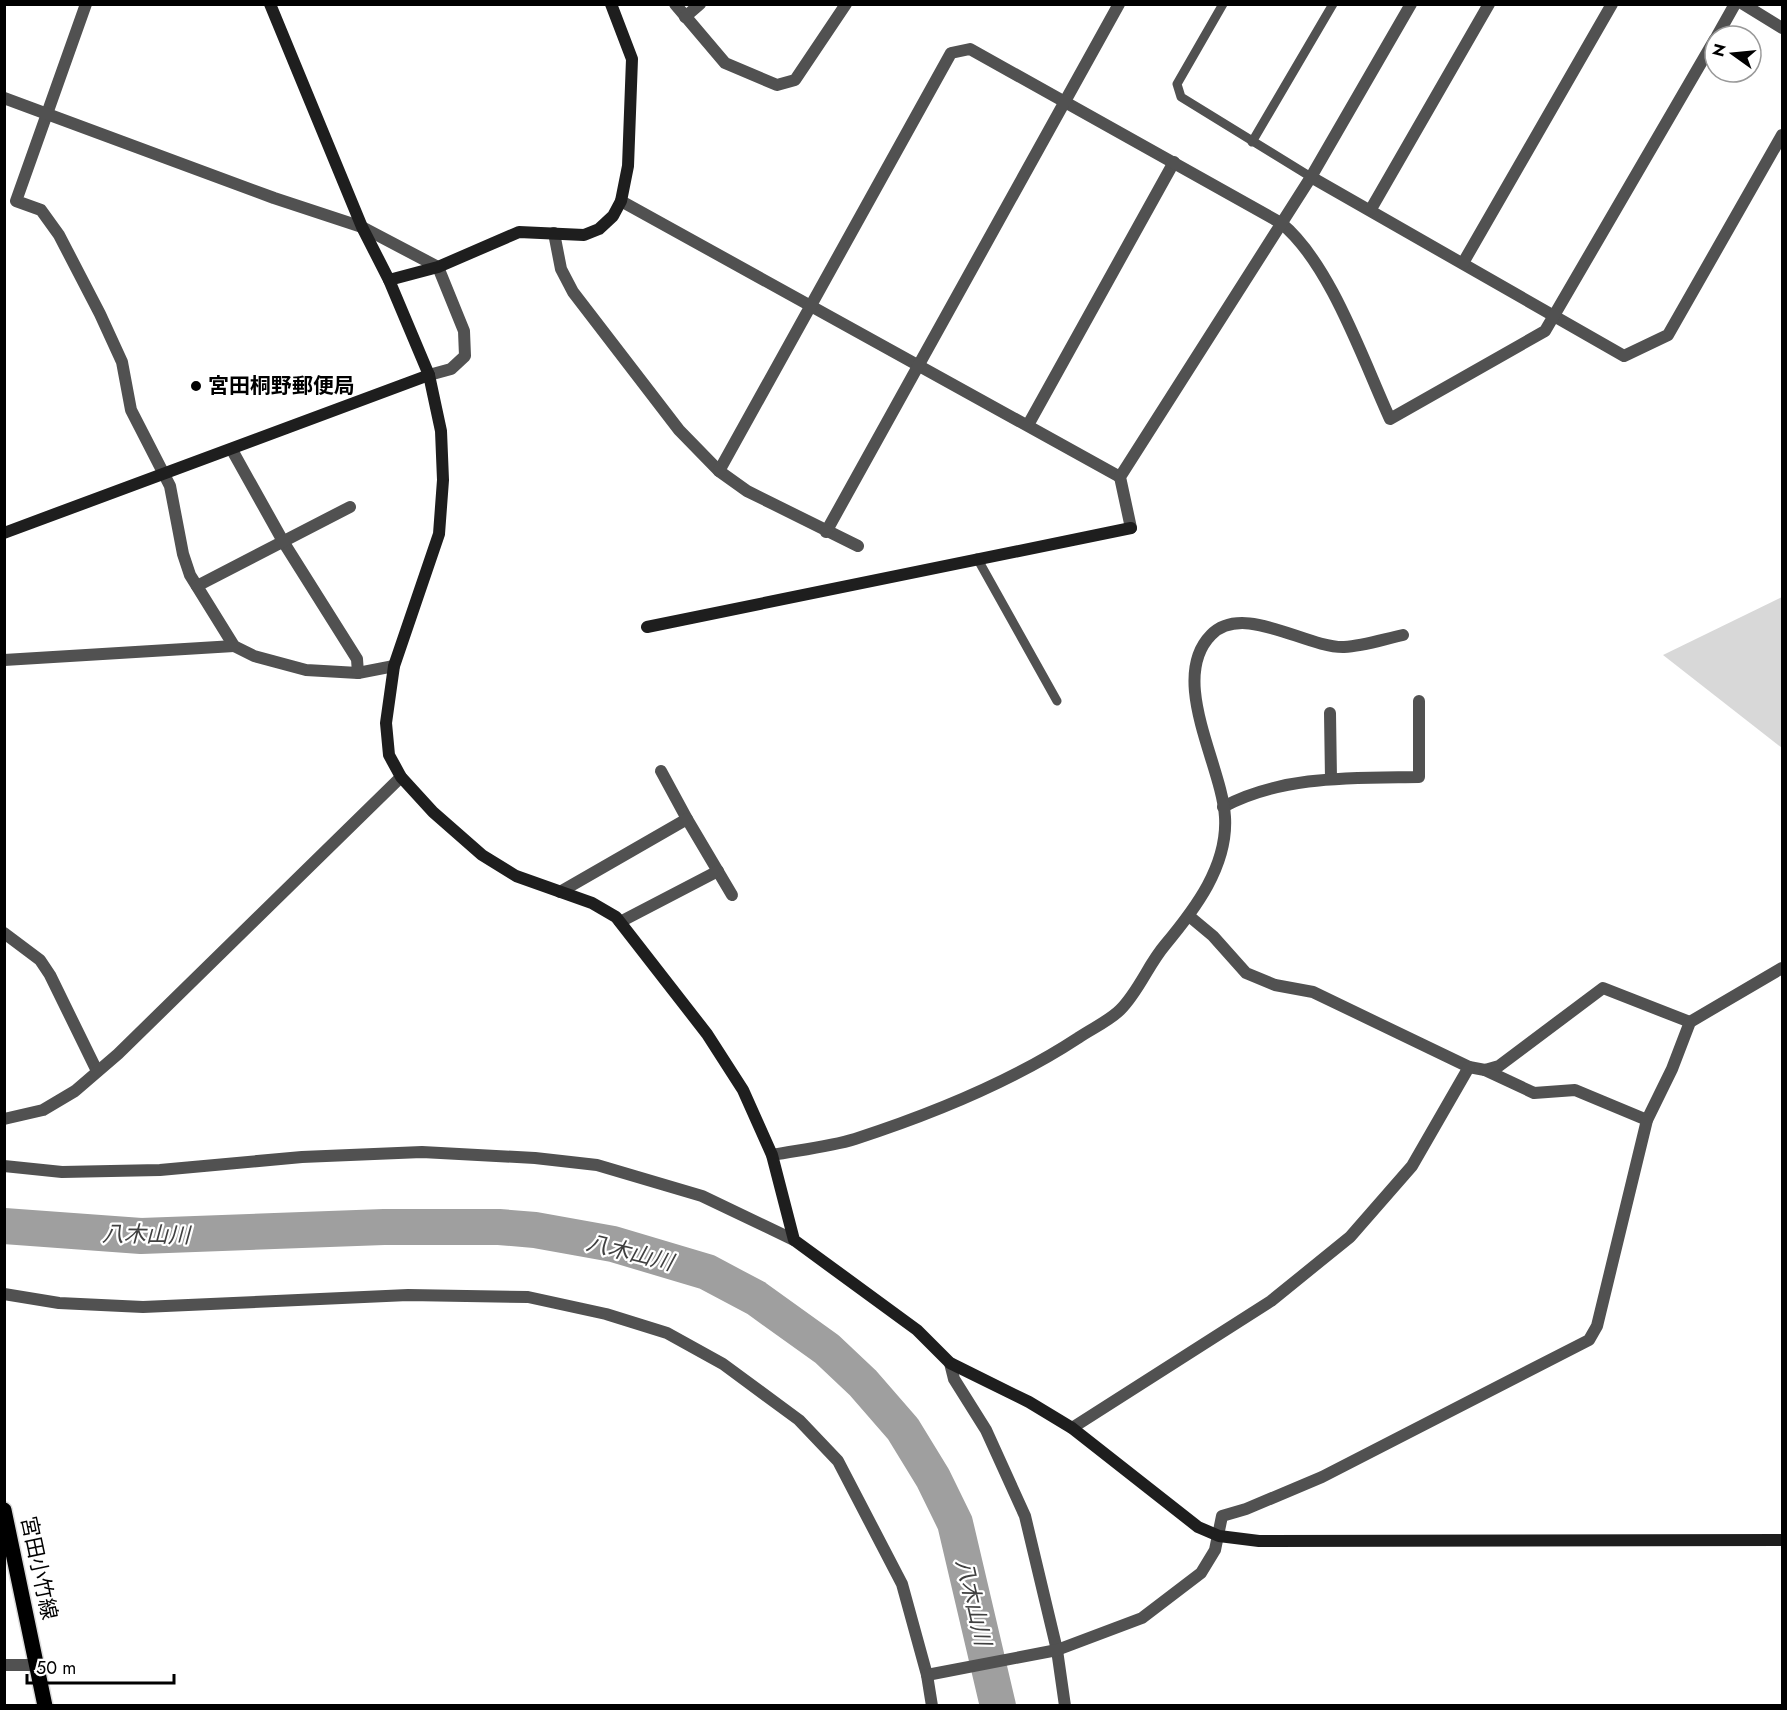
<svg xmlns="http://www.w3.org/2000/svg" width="1787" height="1710" font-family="Jost,'Noto Sans JP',sans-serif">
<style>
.green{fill:#d8d8d8}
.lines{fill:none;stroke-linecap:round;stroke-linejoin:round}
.river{stroke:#9f9f9f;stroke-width:36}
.primary-casing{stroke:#dbdbdb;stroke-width:18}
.lane{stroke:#515151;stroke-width:9}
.street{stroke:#515151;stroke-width:12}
.secondary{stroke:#1e1e1e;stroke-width:12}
.primary{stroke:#000;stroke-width:15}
.poi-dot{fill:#000;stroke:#fff;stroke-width:2}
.labels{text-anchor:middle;stroke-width:4.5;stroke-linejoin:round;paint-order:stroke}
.poi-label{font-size:21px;font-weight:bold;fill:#000;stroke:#fff;text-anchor:start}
.street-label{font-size:21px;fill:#000;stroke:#fff}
.water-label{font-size:22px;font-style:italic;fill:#404040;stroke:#fff}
</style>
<rect width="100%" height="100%" fill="#fff"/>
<!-- green -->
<polygon class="green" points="1782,597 1782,748 1663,655"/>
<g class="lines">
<!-- river -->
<polyline class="river" points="4,1226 141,1236 384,1227 499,1227 535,1230 613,1244 707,1272 756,1298 827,1349 863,1383 903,1429 933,1478 955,1523 998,1706"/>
<!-- primary casing -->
<g class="primary-casing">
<polyline id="primary" points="4,1510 45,1706"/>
</g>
<!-- lane -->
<g class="lane">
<polyline points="1223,4 1177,84 1181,97 1311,177"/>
<polyline points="1252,142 1333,4"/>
<polyline points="977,558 1057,701"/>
</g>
<!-- street -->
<g class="street">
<polyline points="86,4 16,201 41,210 59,235 100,314 122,362 131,410 170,486 183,554 190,575 234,646 254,656 306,670 358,673 394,666"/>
<polyline points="675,4 725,63 777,85 795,80 846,4"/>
<polyline points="1743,4 1782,28"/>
<polyline points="685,17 700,4"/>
<polyline points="1717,36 1735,4"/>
<polyline points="4,98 274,198 362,227 438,267 464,331 465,356 451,369 429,375"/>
<polyline points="1311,177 1624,356 1668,335 1782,135"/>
<polyline points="621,201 1120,477"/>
<polyline points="1371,209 1489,4"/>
<polyline points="554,233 561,269 573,292 679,430 719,471 747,491 858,546"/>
<polyline points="1463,263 1612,4"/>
<polyline points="1028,425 1174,162"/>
<polyline points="232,450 284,543 357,659 358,673"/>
<path d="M719 471 951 53 970 49 1281 223C1330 263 1363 360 1390 419L1545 331 1715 39"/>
<polyline points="1131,528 1120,477 1311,177 1411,4"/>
<polyline points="826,532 1119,4"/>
<polyline points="197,586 350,507"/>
<polyline points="4,660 234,646"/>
<polyline points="1330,713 1331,779"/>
<polyline points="661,771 687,819"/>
<path d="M1223 807C1282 775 1354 778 1419 777V701"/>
<polyline points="560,892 687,819 732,895"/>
<polyline points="1189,916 1213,936 1246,973 1275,985 1313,992 1469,1067 1485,1070 1499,1066 1603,988 1690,1022"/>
<polyline points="620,922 718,871"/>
<polyline points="4,933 40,960 50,975 97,1071"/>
<polyline points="1485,1070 1534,1093 1575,1090 1647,1120"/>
<polyline points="4,1119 43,1110 75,1091 118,1054 401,777"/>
<path d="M772 1155C799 1150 829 1147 855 1139 932 1114 1011 1082 1078 1038 1091 1029 1109 1021 1120 1010 1139 991 1148 965 1165 945 1195 909 1228 866 1225 817 1222 765 1168 679 1211 635 1243 602 1306 648 1344 647 1364 646 1384 639 1403 635"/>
<polyline points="4,1166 62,1172 160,1170 302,1157 422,1152 535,1158 597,1165 702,1196 794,1240"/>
<polyline points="4,1294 59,1303 143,1307 408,1295 528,1297 606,1314 667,1333 723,1364 799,1420 838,1461 902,1584 927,1675 932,1706"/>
<polyline points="950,1363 954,1379 986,1430 1025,1516 1057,1650 1065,1706"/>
<polyline points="1072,1428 1271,1301 1350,1237 1412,1166 1469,1067"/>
<polyline points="4,1665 37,1665"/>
<polyline points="927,1675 1057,1650 1142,1618 1201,1573 1215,1550 1222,1516 1246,1509 1322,1477 1589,1340 1597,1326 1647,1120 1672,1069 1690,1022 1782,968"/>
</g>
<!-- secondary -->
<g class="secondary">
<polyline points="270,4 362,227 389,280 429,375 441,431 443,480 439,534 394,666 386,723 389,755 401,777 433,812 482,855 516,876 592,903 616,917 707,1034 743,1090 772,1155 794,1240 917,1330 950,1363 1029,1402 1072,1428 1198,1527 1219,1536 1259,1541 1782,1540"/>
<polyline points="389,280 438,267 519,232 584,235 599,229 613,216 621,201 628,166 632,59 611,4"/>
<polyline points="4,533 429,375"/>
<polyline points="647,627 1131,528"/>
</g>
<!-- primary -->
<use href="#primary" class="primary"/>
</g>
<!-- markers -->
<circle class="poi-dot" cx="196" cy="386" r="6"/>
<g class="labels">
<!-- poi labels -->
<g class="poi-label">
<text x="208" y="393">宮田桐野郵便局</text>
</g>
<!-- street labels -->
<g class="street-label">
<text transform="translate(39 1568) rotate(78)" y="7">宮田小竹線</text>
</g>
<!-- water labels -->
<g class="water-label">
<text transform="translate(146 1234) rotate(1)" y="8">八木山川</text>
<text transform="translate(630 1252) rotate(14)" y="8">八木山川</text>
<text transform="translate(974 1602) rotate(77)" y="8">八木山川</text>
</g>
</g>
<!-- border -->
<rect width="1787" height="1710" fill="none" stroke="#000000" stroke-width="12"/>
<!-- north arrow -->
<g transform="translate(1733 54) rotate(285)"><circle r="28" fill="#ffffff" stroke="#999999" stroke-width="1.5"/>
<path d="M0-4.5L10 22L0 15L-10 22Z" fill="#000000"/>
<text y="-9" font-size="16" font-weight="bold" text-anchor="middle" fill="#000000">N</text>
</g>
<!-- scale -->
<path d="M27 1674v9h147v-9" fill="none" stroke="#000000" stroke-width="3"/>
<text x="36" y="1674" font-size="18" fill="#000000" stroke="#ffffff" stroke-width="4.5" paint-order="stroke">50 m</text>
</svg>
